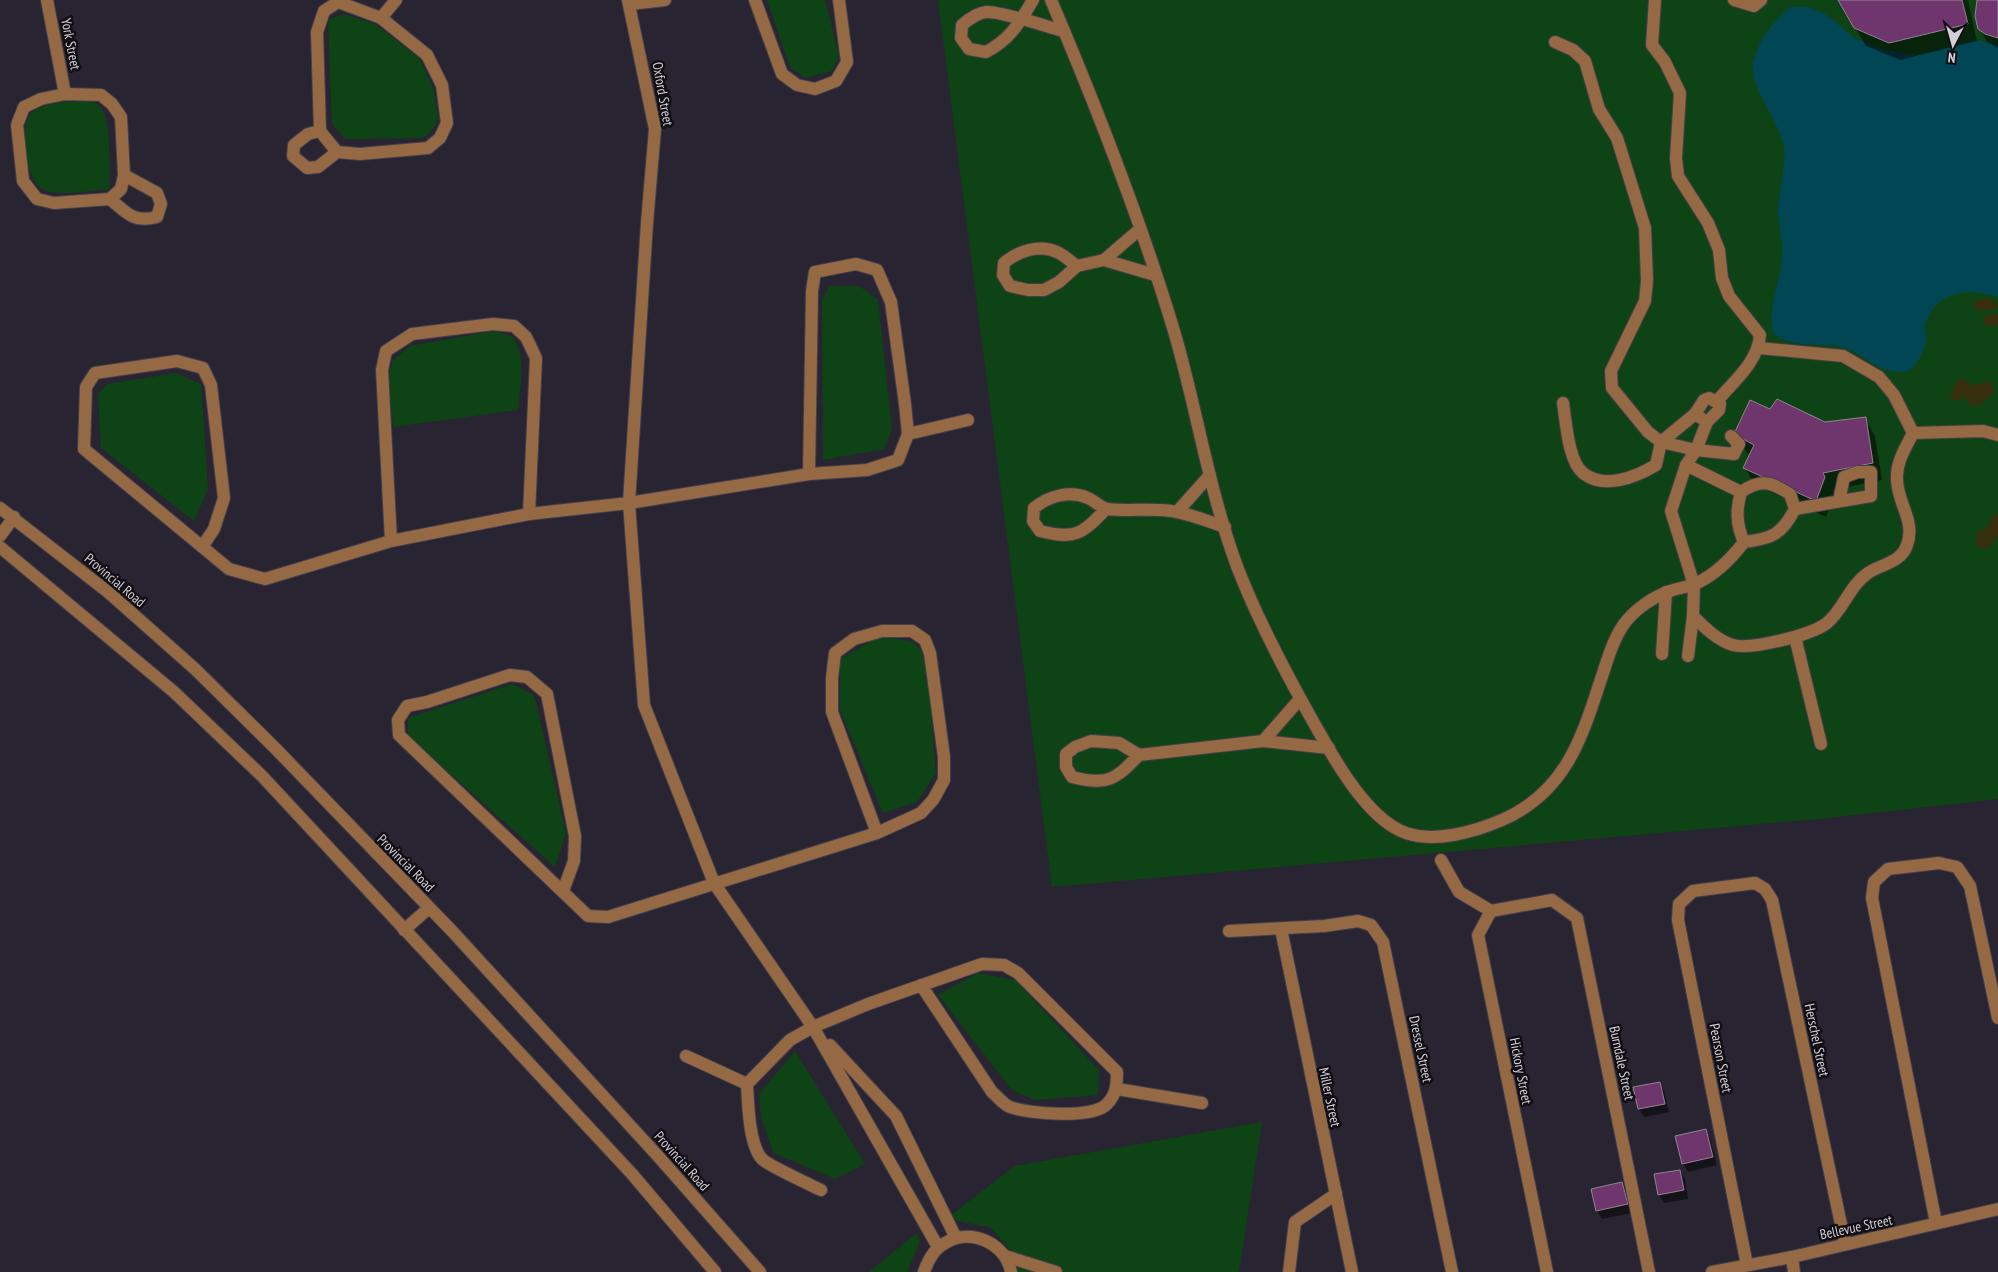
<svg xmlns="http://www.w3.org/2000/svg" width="1998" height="1272" font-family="'PT Sans Narrow',sans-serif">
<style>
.green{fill:#0e4415}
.sand{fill:#362e0d}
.water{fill:#004655}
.shadow{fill:#0007}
.building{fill:#6f366d;stroke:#91838f}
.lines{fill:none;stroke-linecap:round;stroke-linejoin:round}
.minor-casing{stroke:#443f4c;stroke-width:14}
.minor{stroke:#956944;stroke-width:12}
.labels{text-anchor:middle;stroke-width:5;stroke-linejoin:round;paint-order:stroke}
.street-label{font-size:14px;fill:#d2cfd8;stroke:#110f14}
</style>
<rect width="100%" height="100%" fill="#292431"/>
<!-- green -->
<g class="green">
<polygon points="767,0 825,0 839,56 832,71 805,78 790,67"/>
<polygon points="938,0 1998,0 1998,799 1818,819 1052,887"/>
<polygon points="344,14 375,24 419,58 434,90 438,119 433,130 423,138 346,139 332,124 328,20"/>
<path d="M65 102C73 102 88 100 96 103 113 112 109 170 110 189 90 190 63 197 44 190 26 183 18 124 32 112 41 105 53 104 65 102Z"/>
<polygon points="829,286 859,286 878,300 892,429 884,449 823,460 822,301"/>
<path d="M495 331 513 337C527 359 520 385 518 410L393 427 388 376 393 360 410 346Z"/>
<polygon points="176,373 201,384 208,489 194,521 101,448 98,394 108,384"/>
<polygon points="880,636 913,642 926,655 936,773 917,802 883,813 840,710 840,659"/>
<polygon points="512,684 534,695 566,833 555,867 408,736 408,718"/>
<polygon points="978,973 1015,980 1099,1070 1098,1095 1035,1100 1012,1090 938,995"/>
<polygon points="795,1051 865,1164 835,1179 774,1153 761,1118 759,1094"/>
<polygon points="1262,1122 1239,1272 1016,1272 1014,1254 990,1227 957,1221 951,1215 1015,1166"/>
<polygon points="917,1233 920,1242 907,1272 869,1272"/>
</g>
<!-- sand -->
<g class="sand">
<polygon points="1987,298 1996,302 1998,306 1995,309 1977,311 1973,305 1975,301"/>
<polygon points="1988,314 1998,314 1998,324 1992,327 1985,324 1983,320"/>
<path d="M1959 378 1966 381 1972 386 1989 381 1994 389C1991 399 1981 405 1971 407L1966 397 1955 401 1949 396Z"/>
<polygon points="1998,513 1998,536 1988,548 1981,549 1976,544 1977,532 1987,527 1994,515"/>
</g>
<!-- water -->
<path class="water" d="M1790 7H1807L1824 13 1856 39 1881 49 1918 55 1974 40 1998 44V297C1968 287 1934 291 1925 326 1924 331 1927 336 1926 341 1924 354 1917 362 1909 371 1876 375 1871 357 1844 348 1820 340 1794 351 1773 333 1767 307 1780 284 1782 258 1784 242 1778 225 1778 209 1779 189 1786 169 1784 148 1781 122 1749 88 1753 63 1758 40 1773 22 1790 7Z"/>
<!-- shadow -->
<g class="shadow">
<polygon points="1839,0 1968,0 1977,41 1900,60 1866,46"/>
<polygon points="1978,0 1998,0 1998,48 1987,42 1979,28"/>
<polygon points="1770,411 1825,423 1865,419 1875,436 1882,480 1833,490 1834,496 1826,517 1755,485 1745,468 1751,455 1746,452 1736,434"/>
<polygon points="1659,1083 1664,1091 1669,1112 1644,1117 1639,1109 1634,1088"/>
<polygon points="1705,1130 1710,1138 1717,1165 1688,1172 1683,1164"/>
<polygon points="1680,1171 1685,1179 1688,1199 1664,1203 1659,1195"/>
<polygon points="1622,1183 1627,1191 1631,1213 1602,1219 1597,1211 1592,1190"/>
</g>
<!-- building -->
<g class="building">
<polygon points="1838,0 1962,0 1968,24 1889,43 1854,28"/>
<polygon points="1977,0 1998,0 1998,38 1985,34 1978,29 1975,16"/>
<polygon points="1777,399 1825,422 1866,417 1873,463 1823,473 1825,477 1816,501 1743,468 1754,445 1734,434 1750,400 1770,409"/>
<polygon points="1660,1082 1665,1104 1638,1109 1633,1087"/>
<polygon points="1706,1129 1713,1157 1682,1164 1675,1136"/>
<polygon points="1680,1170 1684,1190 1658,1195 1654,1174"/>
<polygon points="1622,1182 1628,1204 1596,1211 1591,1189"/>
</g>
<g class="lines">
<!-- minor casing -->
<g class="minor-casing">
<g id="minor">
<polyline points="47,0 65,94"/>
<polyline points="628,0 655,129 647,223 629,503 644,705 714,883 813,1027 938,1247"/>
<polyline points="755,0 782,74 797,85 815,89 836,81 847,62 839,0"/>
<path d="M1033 0C1019 23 1011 39 986 52L969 49 961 38 962 25C969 19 977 13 986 12 1001 11 1048 27 1064 31"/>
<path d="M1051 0C1097 108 1140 218 1174 331 1197 409 1209 492 1238 569 1261 628 1292 685 1323 739 1340 769 1371 821 1406 833 1435 843 1474 832 1502 820 1564 793 1581 741 1600 682 1607 662 1612 641 1624 624 1635 609 1653 597 1670 591 1679 588 1688 587 1697 583 1716 574 1731 559 1744 542 1772 539 1782 534 1795 509L1790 494C1771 482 1761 478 1741 492 1736 510 1736 524 1744 542"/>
<path d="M1655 0 1652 45 1665 62 1680 93 1676 158 1678 176 1708 223 1719 250 1722 278 1729 296 1760 335C1758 362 1734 381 1717 401"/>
<polyline points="1734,0 1754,6 1761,0"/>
<polygon points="338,2 381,18 427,55 442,85 447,123 440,138 428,148 360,154 337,152 320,131 317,32 324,11"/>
<polyline points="630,4 665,0"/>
<polyline points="381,18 396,0"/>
<polyline points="1555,42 1573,50 1585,61 1599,109 1617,138 1645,228 1647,281 1645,301 1611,371 1612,388 1648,432 1661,442 1696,450 1734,454 1739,444 1731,436"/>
<polygon points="65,94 101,95 112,104 121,117 124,175 121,189 110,199 54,203 37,199 23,181 17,125 24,107 41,99"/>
<polyline points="320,131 308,134 294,145 293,156 307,168 318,167 337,152"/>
<path d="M110 199C127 213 133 223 157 217L161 204 157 193 124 175"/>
<polyline points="1104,260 1140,229"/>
<path d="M1077 266C1071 262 1064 255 1057 252 1039 244 1018 251 1004 263L1003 275 1010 286 1028 290H1044L1059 282 1077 266 1104 260 1155 275"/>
<polyline points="1759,348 1843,356 1879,377 1894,395 1913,433"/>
<path d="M1563 403C1566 421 1568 461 1583 473 1604 490 1636 477 1656 465L1661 442 1695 414 1701 418"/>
<path d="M1695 414 1704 400 1709 398 1720 404 1719 410 1707 422 1696 450 1686 465 1671 511 1694 585 1693 616C1704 627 1718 641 1733 645 1751 650 1812 635 1827 623 1844 609 1849 586 1868 573 1881 564 1901 563 1907 545 1916 521 1897 503 1897 479 1896 462 1906 447 1913 433"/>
<polyline points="1913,433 1983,431 1998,435"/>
<polyline points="908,434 968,420"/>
<polyline points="1686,465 1741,492"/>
<polyline points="0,508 108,592 195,669 274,747 452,931 657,1155 760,1272"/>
<path d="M1106 509C1082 534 1075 540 1040 531L1033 521 1034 508C1049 496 1069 490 1088 498 1095 501 1101 508 1108 509 1131 512 1155 507 1177 512 1193 515 1210 522 1225 527"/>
<polyline points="1795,509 1871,496 1871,472 1858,472 1844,477 1839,501"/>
<polyline points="1177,512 1210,475"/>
<polyline points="0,536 14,517"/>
<polyline points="391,541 382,370 386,351 412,334 493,324 514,326 526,337 536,358 529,514"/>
<polyline points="0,547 174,692 262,776 632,1174 715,1272"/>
<polyline points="202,547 214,529 224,498 211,385 203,368 177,361 95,373 86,387 84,449 229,569 265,579 391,541 529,514 629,503 809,474 867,470 898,460 908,434 905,404 891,302 877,270 856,264 815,272 812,291 809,474"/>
<polyline points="1795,637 1821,744"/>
<polyline points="1662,654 1666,592"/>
<polyline points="1688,656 1693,616"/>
<polyline points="1300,699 1263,741 1329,748"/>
<path d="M1139 755C1115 780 1107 786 1072 777L1066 767V754L1075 747 1091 741 1119 743 1139 755 1263 741"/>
<polyline points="1441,860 1459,892 1491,911"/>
<polyline points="563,891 574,861 575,836 547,694 527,677 510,675 427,702 407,706 398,720 399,735 588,916 608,917 877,833 921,813 933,800 944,780 944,757 930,653 925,640 912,631 882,631 854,639 835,653 832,678 832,712 877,833"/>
<polyline points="1281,929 1352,1272"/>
<polyline points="404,930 429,908"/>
<polyline points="1229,931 1324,926 1358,921 1371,925 1383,942 1452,1272"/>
<polyline points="830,1045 896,1116 956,1238"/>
<polyline points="686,1056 747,1084"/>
<polyline points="1117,1089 1202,1103"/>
<path d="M821 1190C809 1184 769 1166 762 1159 749 1145 748 1103 747 1084L790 1040 813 1027 868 1004 982 964 1004 965 1018 973 1117 1072C1117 1085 1116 1095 1107 1104 1094 1119 1028 1114 1010 1107 1003 1104 998 1097 992 1092L921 985"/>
<polyline points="1936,1223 1872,898 1874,882 1888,869 1939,863 1957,867 1970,886 1998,1018"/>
<polyline points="1005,1256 1056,1272"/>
<polyline points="1792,1257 1794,1272"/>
<polyline points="1747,1265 1678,920 1679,904 1693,891 1755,883 1765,889 1772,900 1845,1243"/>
<path d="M924 1272C928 1260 934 1248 947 1242 972 1228 1006 1244 1011 1272"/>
<polyline points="1289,1272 1295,1222 1336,1194"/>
<polyline points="1547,1272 1478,935 1491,911 1552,900 1577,918 1649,1272"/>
<polyline points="1712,1272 1792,1257 1998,1209"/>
</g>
</g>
<!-- minor -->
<use href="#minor" class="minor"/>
</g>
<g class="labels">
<!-- street labels -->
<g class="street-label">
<text transform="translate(71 44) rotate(79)" y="5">York Street</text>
<text transform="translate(663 94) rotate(80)" y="5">Oxford Street</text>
<text transform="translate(115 580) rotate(40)" y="5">Provincial Road</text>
<text transform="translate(406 863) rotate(45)" y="5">Provincial Road</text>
<text transform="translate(1817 1040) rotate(78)" y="5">Herschel Street</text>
<text transform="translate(1421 1049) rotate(78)" y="5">Dressel Street</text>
<text transform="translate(1721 1058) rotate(79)" y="5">Pearson Street</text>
<text transform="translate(1622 1063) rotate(78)" y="5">Burndale Street</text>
<text transform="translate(1521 1071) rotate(79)" y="5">Hickory Street</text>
<text transform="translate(1330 1097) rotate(78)" y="5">Miller Street</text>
<text transform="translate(682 1161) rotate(48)" y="5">Provincial Road</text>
<text transform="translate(1856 1227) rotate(-12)" y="5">Bellevue Street</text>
</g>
</g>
<!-- north arrow -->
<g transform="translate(1953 45) rotate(186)" stroke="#110f14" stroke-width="4" paint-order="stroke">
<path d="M0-4L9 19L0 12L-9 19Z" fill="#d2cfd8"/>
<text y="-8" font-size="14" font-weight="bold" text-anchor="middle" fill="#d2cfd8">N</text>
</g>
</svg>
